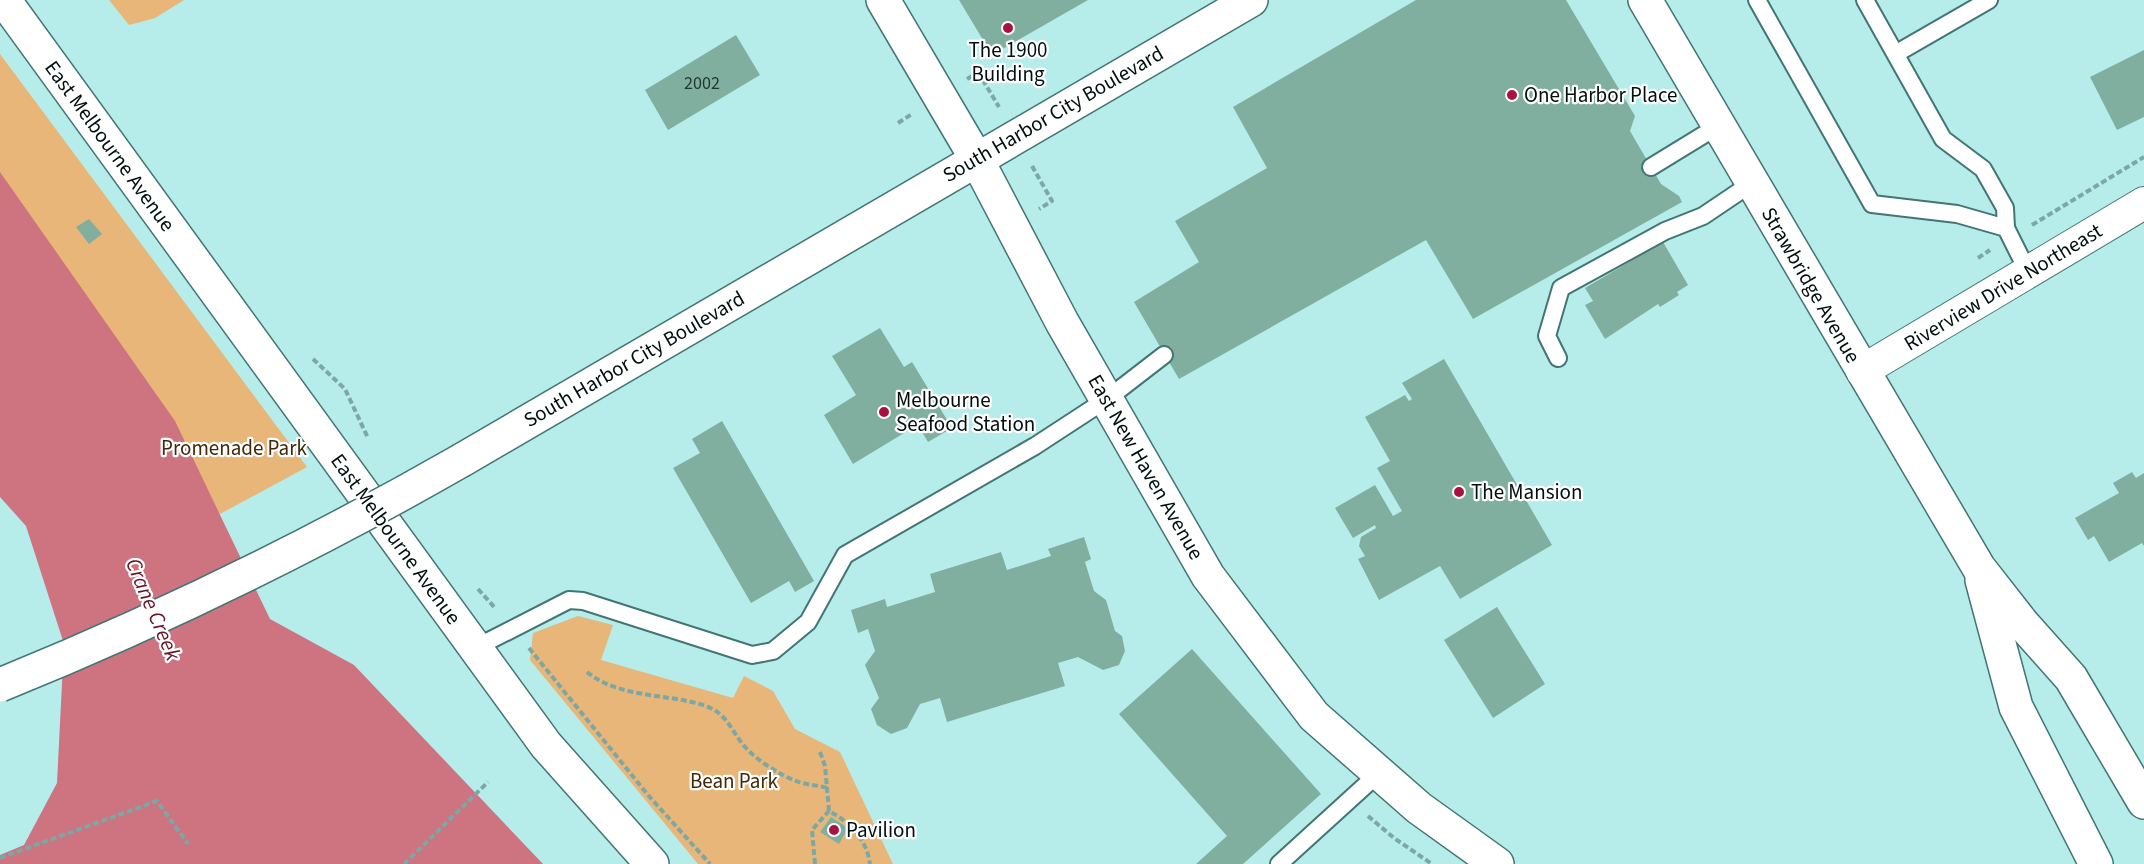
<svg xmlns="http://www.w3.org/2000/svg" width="2144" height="864" font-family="'Source Sans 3',sans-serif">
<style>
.green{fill:#e7b678}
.water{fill:#ce7380}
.building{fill:#80af9f}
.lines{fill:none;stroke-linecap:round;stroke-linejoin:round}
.lane-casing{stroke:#427573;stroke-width:20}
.street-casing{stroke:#427573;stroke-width:34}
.secondary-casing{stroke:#427573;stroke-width:36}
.primary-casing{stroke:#427573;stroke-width:36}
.path{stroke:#7da7a4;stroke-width:4;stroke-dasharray:6 3;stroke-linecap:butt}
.lane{stroke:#fff;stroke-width:16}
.street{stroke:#fff;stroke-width:32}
.secondary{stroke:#fff;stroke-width:33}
.primary{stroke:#fff;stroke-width:33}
.primary-bridge-casing{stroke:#427573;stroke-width:36;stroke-linecap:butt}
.primary-bridge{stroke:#fff;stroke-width:33}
.poi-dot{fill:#a81140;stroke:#fff;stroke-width:2}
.labels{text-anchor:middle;stroke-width:4.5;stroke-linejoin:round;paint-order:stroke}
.number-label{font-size:18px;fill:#203732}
.poi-label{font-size:21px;fill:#000f0e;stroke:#fff;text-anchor:start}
.street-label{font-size:21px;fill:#000f0e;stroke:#fff}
.park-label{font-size:21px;fill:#412a08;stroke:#fff}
.water-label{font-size:22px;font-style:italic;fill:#661428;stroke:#fff}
</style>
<rect width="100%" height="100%" fill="#b6edea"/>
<!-- green -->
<g class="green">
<polygon points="109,0 184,0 155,18 129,25"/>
<polygon points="0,54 307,467 220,514 0,191"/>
<polygon points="578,616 613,625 601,660 733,698 744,676 773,691 795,729 840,752 893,864 698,864 530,660 533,633"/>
</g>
<!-- water -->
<polygon class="water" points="0,172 175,421 270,619 354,665 543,864 0,864 0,855 24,845 57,783 64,644 26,526 0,497"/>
<!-- building -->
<g class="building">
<polygon points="959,0 1088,0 992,55"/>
<polygon points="1416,0 1566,0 1635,116 1630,131 1661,184 1679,196 1682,202 1473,319 1426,240 1179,379 1134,302 1199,262 1175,221 1267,168 1233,107"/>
<polygon points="736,35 760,75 668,130 645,90"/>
<polygon points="2144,50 2144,117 2117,130 2090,77"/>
<polygon points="89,219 102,234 89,244 76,227"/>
<polygon points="1663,242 1688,285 1677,292 1679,295 1660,307 1658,304 1605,339 1585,305 1593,301 1585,288"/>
<polygon points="880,328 904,367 912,362 952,428 928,442 921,430 917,432 914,427 853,464 824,415 856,395 832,356"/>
<polygon points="1444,359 1552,545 1460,599 1440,566 1379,600 1358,559 1365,556 1359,546 1361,537 1376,528 1375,525 1353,538 1335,508 1375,485 1393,516 1402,511 1377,468 1390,461 1365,417 1405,395 1409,401 1412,399 1402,383"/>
<polygon points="722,421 814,581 795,592 789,581 751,603 673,468 700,453 692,439"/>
<polygon points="2132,472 2136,478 2144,473 2144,546 2142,543 2109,562 2094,536 2088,540 2075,518 2119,493 2113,483"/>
<polygon points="1084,537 1091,559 1085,562 1094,591 1106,600 1115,631 1122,636 1125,651 1119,665 1103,670 1078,657 1058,663 1065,686 947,722 940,698 920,704 907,728 891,734 877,725 871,709 879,698 865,665 875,651 868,629 858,633 851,610 885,599 887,607 935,592 930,574 1001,552 1007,570 1051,556 1048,549"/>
<polygon points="1497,607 1545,684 1493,718 1444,640"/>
<polygon points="1192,649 1321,794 1243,864 1196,864 1227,836 1119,714"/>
<polygon points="831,817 848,828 839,844 820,832"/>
</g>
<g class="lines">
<!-- lane casing -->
<g class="lane-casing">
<g id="lane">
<polyline points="1757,0 1872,204 1957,214 2006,228 2028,272"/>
<polyline points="1865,0 1943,139 1983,169 2005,208 2006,228"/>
<polyline points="1897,53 1989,0"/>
<polyline points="1651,167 1718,126"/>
<polyline points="1558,358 1547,336 1561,288 1665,231 1703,216 1752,183"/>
<polyline points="475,648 569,600 583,601 752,655 773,651 808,622 845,555 1035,446 1107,399 1164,355"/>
<polyline points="1279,864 1379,773"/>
</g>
</g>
<!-- street casing -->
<g class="street-casing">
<polyline id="street" points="1862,371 2144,203"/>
</g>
<!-- secondary casing -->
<g class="secondary-casing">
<g id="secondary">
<polyline points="4,0 546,745 652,864"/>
<polyline points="883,0 976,158 1062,322 1208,576 1314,716 1419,808 1497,864"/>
</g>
</g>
<!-- primary casing -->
<g class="primary-casing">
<g id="primary">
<polyline points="1645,0 1979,568 2022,623 2071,678 2144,802"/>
<polyline points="462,460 1251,0"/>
<polyline points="1982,580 2016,707 2096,864"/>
</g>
</g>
<!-- path -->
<g class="path">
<polyline points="978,72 999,107"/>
<polyline points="967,79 984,69"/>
<polyline points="898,123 912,114"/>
<polyline points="1032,166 1052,201 1039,209"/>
<polyline points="2032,225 2144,157"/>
<polyline points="1978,258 1990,250"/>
<polyline points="313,359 345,389 368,438"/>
<polyline points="478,589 495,608"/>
<polyline points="529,648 648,795 710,864"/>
<path d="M587 672C620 699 668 693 706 706 728 714 732 733 746 748 758 761 780 775 796 781 806 785 817 785 828 788"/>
<path d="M820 752 825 766 829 811C850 822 867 840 870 864"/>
<polyline points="1368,816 1394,838 1432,864"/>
<polyline points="0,858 157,801 188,844"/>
<polyline points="404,864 488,782"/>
<polyline points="815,864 812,830 829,811"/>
</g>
<!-- lane -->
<use href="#lane" class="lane"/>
<!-- street -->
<use href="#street" class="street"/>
<!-- secondary -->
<use href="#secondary" class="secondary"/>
<!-- primary -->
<use href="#primary" class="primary"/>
<!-- primary-bridge casing -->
<g class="primary-bridge-casing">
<path id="primary-bridge" d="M0 685C163 619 310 547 462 460"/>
</g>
<!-- primary-bridge -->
<use href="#primary-bridge" class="primary-bridge"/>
</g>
<!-- markers -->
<g class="poi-dot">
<circle cx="1008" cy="28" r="6"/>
<circle cx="1512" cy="95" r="6"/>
<circle cx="884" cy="412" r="6"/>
<circle cx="1459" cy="492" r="6"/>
<circle cx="834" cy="830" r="6"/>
</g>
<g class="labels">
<!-- number labels -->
<g class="number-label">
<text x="702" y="89">2002</text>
</g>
<!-- poi labels -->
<g class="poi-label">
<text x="1008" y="57" text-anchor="middle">The 1900<tspan x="1008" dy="24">Building</tspan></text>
<text x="1524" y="102">One Harbor Place</text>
<text x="896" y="407">Melbourne<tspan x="896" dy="24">Seafood Station</tspan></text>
<text x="1471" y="499">The Mansion</text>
<text x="846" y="837">Pavilion</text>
</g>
<!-- street labels -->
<g class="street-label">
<text transform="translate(1053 114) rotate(-30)" y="7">South Harbor City Boulevard</text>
<text transform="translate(110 146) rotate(54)" y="7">East Melbourne Avenue</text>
<text transform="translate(1811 285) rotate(60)" y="7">Strawbridge Avenue</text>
<text transform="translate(2003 287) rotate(-31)" y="7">Riverview Drive Northeast</text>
<text transform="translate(634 359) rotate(-30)" y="7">South Harbor City Boulevard</text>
<text transform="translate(1146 467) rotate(60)" y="7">East New Haven Avenue</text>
<text transform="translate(396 539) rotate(54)" y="7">East Melbourne Avenue</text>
</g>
<!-- park labels -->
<g class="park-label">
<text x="234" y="455">Promenade Park</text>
<text x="734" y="788">Bean Park</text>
</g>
<!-- water labels -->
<g class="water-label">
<text transform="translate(154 609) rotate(67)" y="8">Crane Creek</text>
</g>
</g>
</svg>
